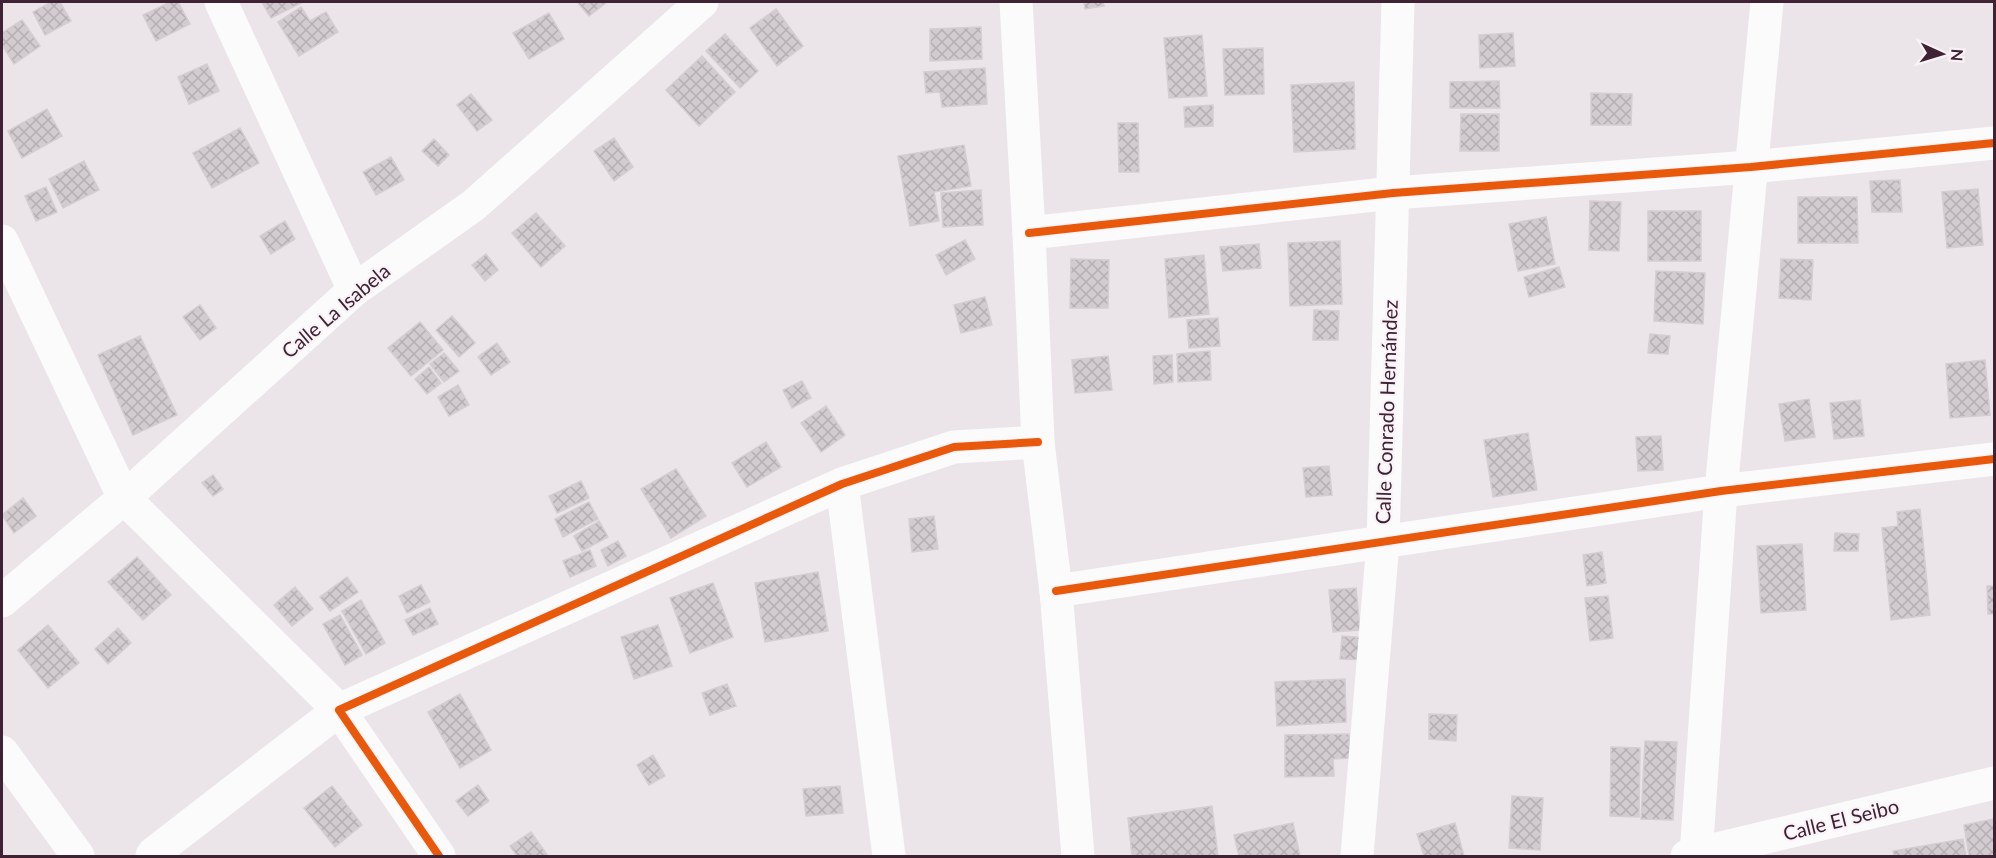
<svg xmlns="http://www.w3.org/2000/svg" width="1996" height="858" font-family="Lato,sans-serif">
<style>
.building{fill:url(#building-cross-hatch);stroke:#d4ced2;stroke-width:1.5}
.lines{fill:none;stroke-linecap:round;stroke-linejoin:round}
.minor{stroke:#fcfbfc;stroke-width:33}
.cycleway-casing{stroke:#f9f3f8;stroke-width:11}
.cycleway{stroke:#e8590c;stroke-width:8}
.labels{text-anchor:middle;stroke-width:4.5;stroke-linejoin:round;paint-order:stroke}
.street-label{font-size:20px;fill:#3f2233;stroke:#f9f3f8}
</style>
<defs>
<pattern id="building-cross-hatch" width="8" height="8" patternUnits="userSpaceOnUse" patternTransform="scale(1.5)"><rect width="8" height="8" fill="#d2ccd0"/><path d="M0 0l8 8M0 8l8-8" fill="none" stroke="#b5afb3"/></pattern>
</defs>
<rect width="100%" height="100%" fill="#ebe5ea"/>
<!-- building -->
<g class="building">
<polygon points="51,2 60,2 71,21 45,35 33,12"/>
<polygon points="170,2 178,2 190,24 156,41 143,15"/>
<polygon points="262,2 303,2 271,18"/>
<polygon points="577,2 607,2 589,16"/>
<polygon points="1084,2 1103,2 1104,6 1085,9"/>
<polygon points="301,7 310,21 326,12 338,32 299,56 278,22"/>
<polygon points="776,9 803,46 777,66 750,28"/>
<polygon points="549,13 564,39 529,59 513,33"/>
<polygon points="22,20 40,46 14,64 2,45 2,33"/>
<polygon points="981,27 982,59 930,61 930,29"/>
<polygon points="1513,33 1515,66 1480,68 1479,35"/>
<polygon points="725,34 758,71 740,88 706,51"/>
<polygon points="1202,35 1207,96 1169,98 1164,38"/>
<polygon points="1263,48 1264,94 1225,95 1223,49"/>
<polygon points="702,56 735,92 699,126 666,90"/>
<polygon points="207,64 219,91 189,104 178,77"/>
<polygon points="985,68 987,104 942,107 940,92 926,93 924,72"/>
<polygon points="1499,81 1500,108 1450,108 1450,82"/>
<polygon points="1354,82 1355,149 1294,152 1291,85"/>
<polygon points="1591,93 1632,94 1631,125 1591,125"/>
<polygon points="471,94 492,120 477,131 457,105"/>
<polygon points="1213,105 1213,126 1185,127 1184,107"/>
<polygon points="47,109 62,136 22,158 8,131"/>
<polygon points="1461,114 1499,114 1499,151 1460,151"/>
<polygon points="1118,123 1138,123 1139,172 1119,172"/>
<polygon points="240,128 259,163 212,188 193,153"/>
<polygon points="614,138 633,167 614,181 594,151"/>
<polygon points="434,139 449,155 438,166 422,151"/>
<polygon points="964,145 971,186 934,192 939,221 910,226 898,156"/>
<polygon points="391,157 404,180 376,195 363,172"/>
<polygon points="84,161 99,190 63,208 49,179"/>
<polygon points="1900,180 1902,212 1872,212 1870,181"/>
<polygon points="46,187 57,212 36,221 25,196"/>
<polygon points="1978,189 1983,245 1947,248 1942,192"/>
<polygon points="981,190 983,225 943,227 941,193"/>
<polygon points="1798,197 1857,197 1858,243 1798,243"/>
<polygon points="1590,201 1621,202 1619,251 1589,250"/>
<rect x="1648" y="211" width="53" height="50"/>
<polygon points="536,213 565,246 541,267 512,233"/>
<polygon points="1546,217 1555,264 1518,271 1509,224"/>
<polygon points="285,221 295,239 271,254 260,236"/>
<polygon points="965,240 975,259 946,275 936,255"/>
<polygon points="1340,241 1342,304 1290,306 1288,243"/>
<polygon points="1259,244 1261,268 1223,271 1220,247"/>
<polygon points="486,254 498,270 485,281 472,265"/>
<polygon points="1204,255 1209,314 1169,318 1165,259"/>
<polygon points="1071,259 1109,260 1108,308 1070,308"/>
<polygon points="1781,259 1813,260 1811,300 1779,298"/>
<polygon points="1559,267 1565,287 1529,297 1524,277"/>
<polygon points="1656,271 1705,273 1703,324 1654,321"/>
<polygon points="985,297 992,325 961,333 954,305"/>
<polygon points="200,305 216,328 200,340 183,317"/>
<polygon points="1314,310 1339,311 1338,340 1313,340"/>
<polygon points="452,316 475,343 459,357 436,330"/>
<polygon points="1218,318 1220,346 1189,348 1187,320"/>
<polygon points="420,322 443,350 411,376 388,348"/>
<polygon points="1650,334 1670,336 1668,354 1648,353"/>
<polygon points="140,336 177,415 133,435 98,355"/>
<polygon points="497,343 510,362 491,375 478,357"/>
<polygon points="1210,351 1211,380 1178,382 1177,354"/>
<polygon points="444,353 459,371 444,382 430,364"/>
<polygon points="1172,355 1173,382 1154,384 1153,356"/>
<polygon points="1108,356 1112,390 1075,393 1072,360"/>
<polygon points="1985,360 1990,415 1950,418 1946,364"/>
<polygon points="429,367 441,383 427,394 415,379"/>
<polygon points="802,381 811,398 792,408 783,390"/>
<polygon points="458,385 469,405 449,416 438,397"/>
<polygon points="1809,399 1815,437 1785,441 1779,404"/>
<polygon points="1860,400 1864,436 1834,439 1830,403"/>
<polygon points="826,406 845,435 821,452 801,423"/>
<polygon points="1528,433 1537,490 1493,497 1484,440"/>
<polygon points="1661,436 1663,470 1638,471 1636,437"/>
<polygon points="766,442 781,467 747,487 732,463"/>
<polygon points="1329,466 1332,495 1306,497 1303,468"/>
<polygon points="676,469 706,516 671,538 641,489"/>
<polygon points="213,475 223,489 213,496 202,483"/>
<polygon points="581,481 589,498 557,513 549,496"/>
<polygon points="23,498 36,516 14,533 2,515"/>
<polygon points="589,502 598,519 563,537 555,519"/>
<polygon points="1920,509 1930,615 1891,620 1882,528 1898,526 1897,512"/>
<polygon points="934,516 938,549 912,552 909,519"/>
<polygon points="599,521 608,537 582,551 574,536"/>
<polygon points="1835,533 1859,534 1858,551 1834,551"/>
<polygon points="618,541 626,556 608,566 601,550"/>
<polygon points="1802,544 1806,610 1761,613 1757,546"/>
<polygon points="590,550 596,566 570,577 563,561"/>
<polygon points="1602,552 1606,583 1587,586 1583,555"/>
<polygon points="137,557 171,595 143,620 108,582"/>
<polygon points="818,572 828,631 765,642 755,583"/>
<polygon points="347,577 358,592 330,611 320,597"/>
<polygon points="713,583 733,637 690,653 670,598"/>
<polygon points="421,585 430,602 407,613 399,596"/>
<polygon points="1987,586 1994,586 1994,614 1988,614"/>
<polygon points="295,587 313,609 292,626 274,605"/>
<polygon points="1356,588 1360,630 1333,632 1329,590"/>
<polygon points="1608,596 1613,638 1590,641 1585,598"/>
<polygon points="361,600 385,643 366,654 342,611"/>
<polygon points="430,608 438,624 413,635 405,620"/>
<polygon points="340,615 362,655 345,665 323,624"/>
<polygon points="48,625 79,663 48,688 18,650"/>
<polygon points="658,625 672,666 634,679 621,637"/>
<polygon points="118,628 131,643 108,664 95,649"/>
<polygon points="1342,636 1369,638 1368,660 1340,659"/>
<polygon points="1345,679 1346,722 1277,726 1275,682"/>
<polygon points="727,684 736,706 710,715 702,693"/>
<polygon points="460,694 491,750 460,768 428,712"/>
<polygon points="1429,714 1457,715 1456,741 1429,739"/>
<polygon points="1349,734 1350,758 1333,759 1334,776 1285,777 1285,735"/>
<polygon points="1645,741 1677,742 1673,820 1641,819"/>
<polygon points="1611,747 1640,748 1639,817 1610,816"/>
<polygon points="653,755 665,776 649,785 637,765"/>
<polygon points="478,785 489,801 468,816 456,801"/>
<polygon points="332,786 362,825 335,847 304,808"/>
<polygon points="840,786 843,813 806,816 803,789"/>
<polygon points="1512,796 1543,798 1540,850 1509,848"/>
<polygon points="1212,806 1218,856 1132,856 1128,818"/>
<polygon points="1994,819 1994,856 1969,856 1964,825"/>
<polygon points="1293,823 1300,856 1239,856 1234,835"/>
<polygon points="1455,823 1464,856 1424,856 1417,834"/>
<polygon points="531,832 548,856 517,856 510,846"/>
<polygon points="1963,839 1966,856 1894,856 1893,851"/>
</g>
<g class="lines">
<!-- minor -->
<g class="minor">
<polyline points="221,2 354,290"/>
<polyline points="1016,2 1029,233 1038,442 1056,591 1078,856"/>
<polyline points="1029,233 1393,193 1751,167 1994,143"/>
<polyline points="2,241 124,498 339,710 154,853 152,856"/>
<polyline points="842,484 889,856"/>
<polyline points="1056,591 1721,491 1994,459"/>
<polyline points="2,601 124,498 354,290 474,205 702,2"/>
<polyline points="2,752 78,856"/>
<polyline points="439,856 339,710 842,484 954,447 1038,442"/>
<polyline points="1357,856 1383,542 1398,2"/>
<polyline points="1687,856 1994,783"/>
<polyline points="1696,856 1721,491 1767,2"/>
</g>
<!-- cycleway casing -->
<g class="cycleway-casing">
<g id="cycleway">
<polyline points="1029,233 1393,193 1751,167 1994,143"/>
<polyline points="1056,591 1721,491 1994,459"/>
<polyline points="439,856 339,710 842,484 954,447 1038,442"/>
</g>
</g>
<!-- cycleway -->
<use href="#cycleway" class="cycleway"/>
</g>
<g class="labels">
<!-- street labels -->
<g class="street-label">
<text transform="translate(336 311) rotate(-40)" y="7">Calle La Isabela</text>
<text transform="translate(1387 412) rotate(-88)" y="7">Calle Conrado Hernández</text>
<text transform="translate(1841 820) rotate(-14)" y="7">Calle El Seibo</text>
</g>
</g>
<!-- border -->
<rect width="1996" height="858" fill="none" stroke="#3f2233" stroke-width="6"/>
<!-- north arrow -->
<g transform="translate(1942 54) rotate(94)" stroke="#f9f3f8" stroke-width="4.5" paint-order="stroke">
<path d="M0-4.5L10 22L0 15L-10 22Z" fill="#3f2233"/>
<text y="-9" font-size="16" font-weight="bold" text-anchor="middle" fill="#3f2233">N</text>
</g>
</svg>
